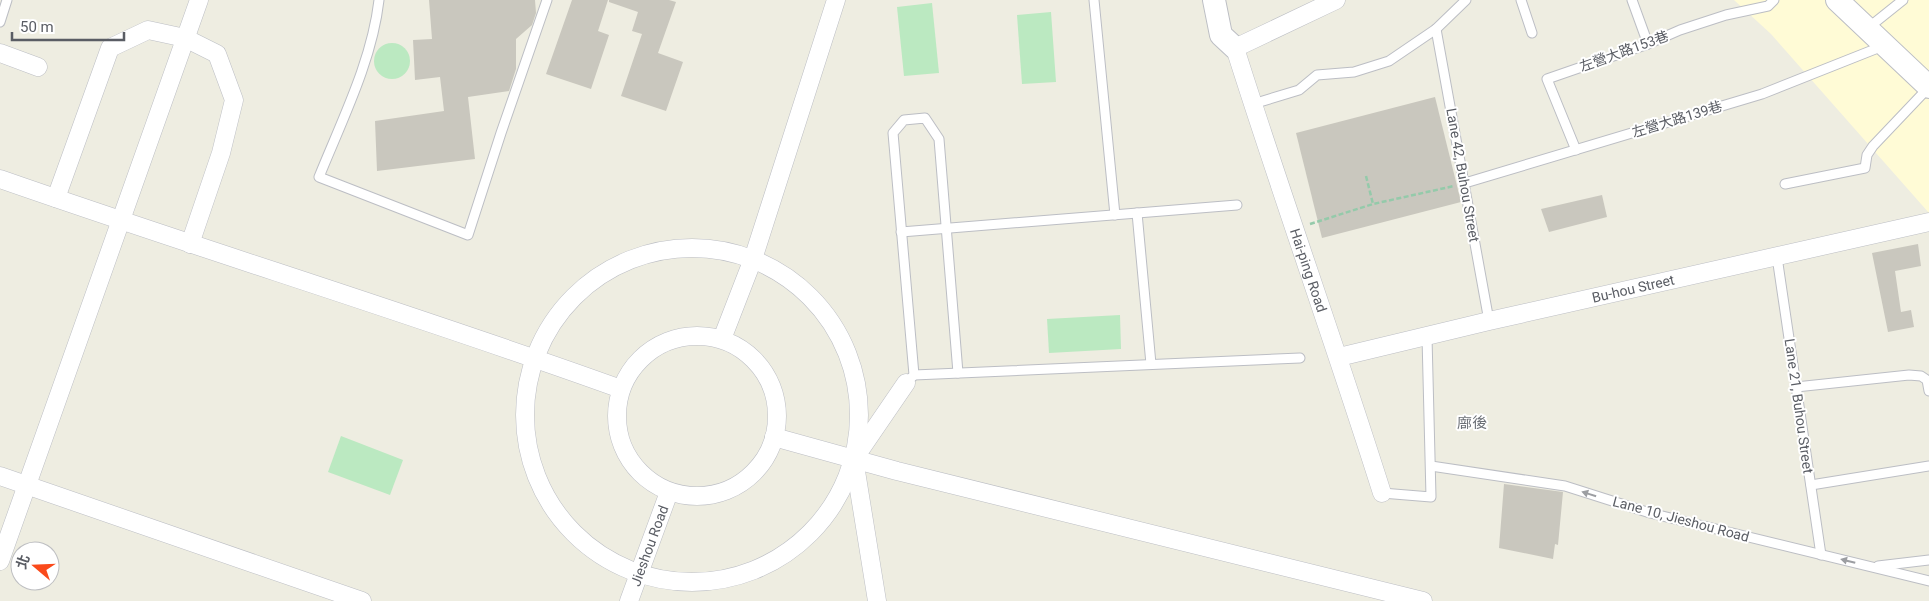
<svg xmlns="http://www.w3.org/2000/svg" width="1929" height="601" font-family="Roboto,'Noto Sans TC',sans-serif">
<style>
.commercial{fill:#fffbd6}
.green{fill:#bbe9c1}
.building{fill:#c9c7be}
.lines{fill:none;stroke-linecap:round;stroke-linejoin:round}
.service-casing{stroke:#bcbec4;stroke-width:11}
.minor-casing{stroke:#bcbec4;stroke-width:19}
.tertiary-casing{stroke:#bcbec4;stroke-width:24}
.path{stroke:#94caaa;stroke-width:2.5;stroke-dasharray:5 2.5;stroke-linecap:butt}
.service{stroke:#fff;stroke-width:9}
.minor{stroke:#fff;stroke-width:18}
.tertiary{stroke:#fff;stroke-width:22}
.oneway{fill:#9c9ea2}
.labels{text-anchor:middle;stroke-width:4;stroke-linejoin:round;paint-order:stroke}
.street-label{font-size:14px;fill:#5a5d64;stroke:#fff}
.neighbourhood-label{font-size:15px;fill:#6b6f76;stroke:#fff}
</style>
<rect width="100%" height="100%" fill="#eeede1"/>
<!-- commercial -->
<polygon class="commercial" points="1734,0 1929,0 1929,213 1771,34"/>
<!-- green -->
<g class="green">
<polygon points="932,3 939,73 904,76 897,7"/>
<polygon points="1051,12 1056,82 1022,84 1017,15"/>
<circle cx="392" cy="61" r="18"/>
<polygon points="1120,315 1121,349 1049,353 1047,319"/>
<polygon points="341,436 403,460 390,495 328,472"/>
</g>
<!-- building -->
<g class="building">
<polygon points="429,0 535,0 536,13 532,25 516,39 516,69 509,91 468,97 475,159 377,171 375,121 444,111 440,77 415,80 413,40 432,39"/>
<polygon points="572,0 608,0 598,31 609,35 591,89 546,74"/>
<polygon points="609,0 669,0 676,2 658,53 683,62 666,111 621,96 642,34 632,31 638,12 609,2"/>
<polygon points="1435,97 1461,202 1322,238 1296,133"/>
<polygon points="1602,195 1607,217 1549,232 1541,209"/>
<polygon points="1918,244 1921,266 1895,271 1901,312 1911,310 1914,327 1888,332 1872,253"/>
<polygon points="1504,484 1563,492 1558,545 1555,544 1553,559 1499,548"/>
</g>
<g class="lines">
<!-- service casing -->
<g class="service-casing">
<g id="service">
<path d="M379 0C372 61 342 120 319 177L468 235 501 133 547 0"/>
<polyline points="1094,0 1115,215"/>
<polyline points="1521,0 1532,33"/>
<polyline points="1632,0 1648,44"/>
<polyline points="0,22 7,0"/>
<polyline points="1868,28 1903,0"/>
<polyline points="1436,29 1489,321"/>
<polyline points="1253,104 1299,90 1317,75 1354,72 1389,61 1436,29 1466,0"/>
<polyline points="1576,150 1547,79 1648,44 1680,30 1726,15 1768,6 1774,0"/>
<polyline points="1465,183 1762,94 1883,46"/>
<polyline points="1785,184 1865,168 1867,155 1873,146 1929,87"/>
<polyline points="1137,213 1151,364"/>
<polyline points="901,232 1237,205"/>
<polyline points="1777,257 1821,555"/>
<polyline points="914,375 1300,358"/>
<polyline points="906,383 914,375 893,133 904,120 925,118 939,139 958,373"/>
<polyline points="1796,387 1909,375 1921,376 1927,380 1929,391"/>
<polyline points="1431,466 1565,486 1650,513 1929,581"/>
<polyline points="1811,485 1929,466"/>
<polyline points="1382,493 1431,497 1427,337"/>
<polyline points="1878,566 1929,560"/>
</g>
</g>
<!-- minor casing -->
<g class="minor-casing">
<g id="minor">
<path id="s1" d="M1336 0 1235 48C1282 197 1335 344 1382 493"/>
<polyline points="0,53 38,67"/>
<path d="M0 179C206 251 416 315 621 389"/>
<polyline points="56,198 110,48 148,30 185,38 217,54 234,100 221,153 190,244"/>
<circle cx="692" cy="415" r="167"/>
<circle cx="697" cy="416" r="80"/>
<polyline points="722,339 753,259 836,0"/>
<path id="s2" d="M1339 357 1489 321 1929 222"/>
<polyline points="774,437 897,471 1423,601"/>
<polyline points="0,476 362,601"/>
<polyline points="0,561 199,0"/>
<path id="s3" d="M629 601 669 492"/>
<polyline points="877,601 854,459 906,383"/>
</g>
</g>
<!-- tertiary casing -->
<g class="tertiary-casing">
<g id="tertiary">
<polyline points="1214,0 1221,35 1235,48"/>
<polyline points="1837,0 1929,87"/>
</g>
</g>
<!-- path -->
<g class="path">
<polyline points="1366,176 1373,204"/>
<polyline points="1310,224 1373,204 1454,186"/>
</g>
<!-- service -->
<use href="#service" class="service"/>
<!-- minor -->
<use href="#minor" class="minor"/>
<!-- tertiary -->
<use href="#tertiary" class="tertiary"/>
</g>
<!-- one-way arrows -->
<defs><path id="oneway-solid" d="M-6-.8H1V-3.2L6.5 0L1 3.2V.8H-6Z" transform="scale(1.25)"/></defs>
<g class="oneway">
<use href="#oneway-solid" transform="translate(1589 494) rotate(-162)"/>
<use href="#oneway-solid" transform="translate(1848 561) rotate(-166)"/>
</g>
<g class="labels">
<!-- street labels -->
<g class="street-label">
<text transform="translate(1624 51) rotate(-20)" y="5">左營大路153巷</text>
<text transform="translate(1677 119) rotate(-17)" y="5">左營大路139巷</text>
<text transform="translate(1463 175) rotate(80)" y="5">Lane 42, Buhou Street</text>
<text dy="5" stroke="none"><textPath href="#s1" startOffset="346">Hai-ping Road</textPath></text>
<text dy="5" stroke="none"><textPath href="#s2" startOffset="302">Bu-hou Street</textPath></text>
<text transform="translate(1799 406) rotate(82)" y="5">Lane 21, Buhou Street</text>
<text transform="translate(1681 519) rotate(15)" y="5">Lane 10, Jieshou Road</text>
<text dy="5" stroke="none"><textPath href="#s3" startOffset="59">Jieshou Road</textPath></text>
</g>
<!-- neighbourhood labels -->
<g class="neighbourhood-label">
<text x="1472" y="428">廍後</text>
</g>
</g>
<!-- north arrow -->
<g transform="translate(35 566) rotate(289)"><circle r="24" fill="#ffffff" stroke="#bdbec1"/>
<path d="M0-4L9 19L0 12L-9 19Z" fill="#fa4a1b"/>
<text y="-8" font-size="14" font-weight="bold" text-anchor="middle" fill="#5a5d64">北</text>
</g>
<!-- scale -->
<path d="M12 32v8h112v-8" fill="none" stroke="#5a5d64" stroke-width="2.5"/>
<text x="20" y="32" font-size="15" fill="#5a5d64" stroke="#ffffff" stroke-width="4" paint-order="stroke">50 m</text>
</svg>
